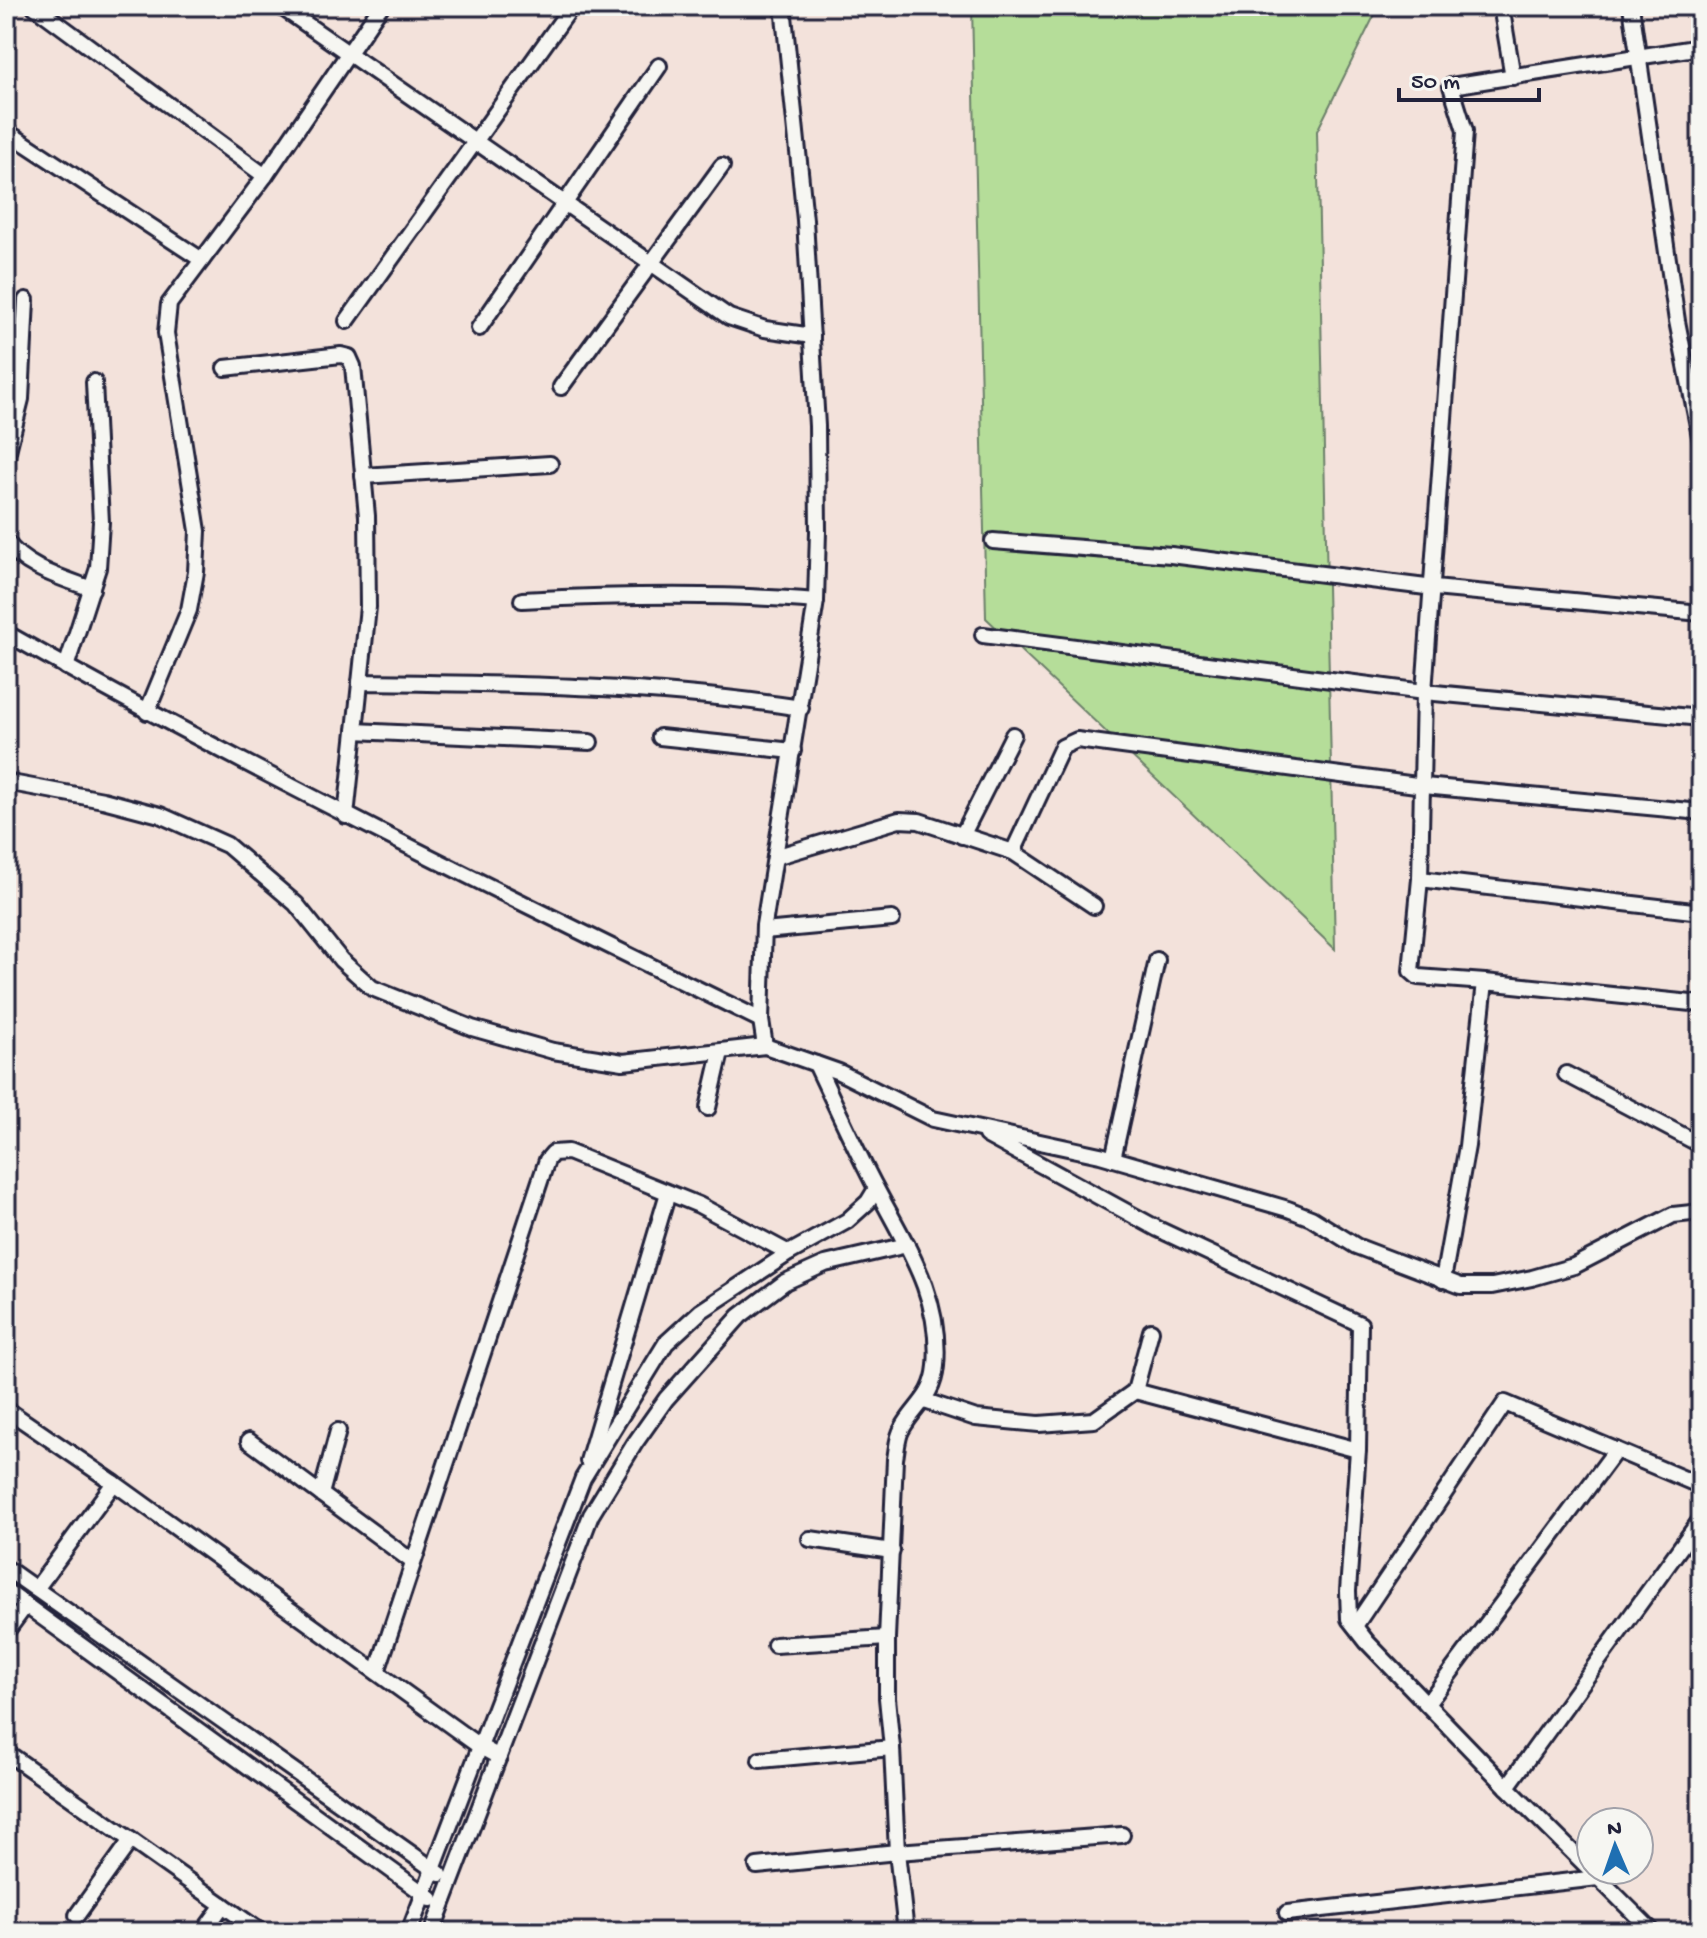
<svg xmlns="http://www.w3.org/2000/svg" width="1707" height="1938" font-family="'Gochi Hand',sans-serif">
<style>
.green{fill:#b5dd99;stroke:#6c806a;stroke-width:2}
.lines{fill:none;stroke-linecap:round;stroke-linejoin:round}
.minor-casing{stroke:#22223b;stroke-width:20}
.minor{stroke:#f6f6f2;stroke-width:14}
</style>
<rect width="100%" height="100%" fill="#f3e2db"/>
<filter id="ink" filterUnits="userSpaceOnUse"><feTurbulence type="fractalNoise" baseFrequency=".0125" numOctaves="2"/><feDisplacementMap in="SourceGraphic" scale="16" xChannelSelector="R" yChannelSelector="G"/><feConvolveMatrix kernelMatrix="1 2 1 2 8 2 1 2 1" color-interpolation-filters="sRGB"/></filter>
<g filter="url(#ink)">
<!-- green -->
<polygon class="green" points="972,6 1379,6 1317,131 1335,949 986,618"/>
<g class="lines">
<!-- minor casing -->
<g class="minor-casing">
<g id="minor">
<polyline points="34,6 265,176"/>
<polyline points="280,6 729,317 765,329 812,336"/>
<polyline points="1501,6 1513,77"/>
<polyline points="1631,6 1677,321 1701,441"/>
<polyline points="6,131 202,260"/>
<polyline points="347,321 572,6"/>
<polyline points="479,328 659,66"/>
<polyline points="225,368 341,355 349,357 353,366 367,516 368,607 346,816"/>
<polyline points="561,387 722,166"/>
<polyline points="6,459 21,399 26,300"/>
<polyline points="363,476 550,464"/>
<path d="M6 541C24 568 63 578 92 589"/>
<polyline points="993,541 1171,555 1434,588 1701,613"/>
<path d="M522 600C621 595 718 593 816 601"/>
<path d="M6 633C253 772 507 896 761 1020"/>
<polyline points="983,635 1424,692 1701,718"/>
<polyline points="66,667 98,568 101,522 94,382"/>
<path d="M360 682C508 684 655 685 801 708"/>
<polyline points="147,712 189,610 196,572 198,531 166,333 169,304 265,176 381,6"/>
<polyline points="355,731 590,742"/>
<polyline points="660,737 793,751"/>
<polyline points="6,782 103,800 160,815 227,845 296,904 341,960 372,988 472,1028 553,1051 623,1062 765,1046 839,1072 933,1119 1100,1155 1288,1209 1311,1218 1356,1246 1461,1286 1492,1286 1532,1278 1574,1266 1673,1215 1701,1212"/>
<polyline points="962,836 1013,735"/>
<polyline points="1013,852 1062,747 1077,740 1424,786 1701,812"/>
<polyline points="775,857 899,820 919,821 1013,852 1094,906"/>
<polyline points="1420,879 1701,912"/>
<polyline points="764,931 892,919"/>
<polyline points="1485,982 1418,977 1411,971 1420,879 1424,692 1465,131 1451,86 1701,47"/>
<polyline points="765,1046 761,1020 764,925 816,601 818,531 817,426 805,220 783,6"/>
<path d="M816 1064C836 1106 855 1149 877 1190 907 1247 942 1298 936 1366 933 1398 915 1405 902 1429 897 1437 897 1449 895 1459L887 1638V1698L892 1748 897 1852 906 1932"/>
<polyline points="1566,1074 1701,1145"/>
<polyline points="708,1108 721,1052"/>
<polyline points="986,1135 1158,1229 1360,1324 1358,1450 1348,1591 1349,1619 1367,1642 1507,1787 1653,1932"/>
<polyline points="1113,1159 1157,960"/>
<polyline points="1443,1280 1467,1146 1485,982 1701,1004"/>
<polyline points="1151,1331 1135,1391 1358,1450"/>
<polyline points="925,1401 976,1418 1039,1424 1094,1420 1135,1391"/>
<polyline points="6,1409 114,1483 479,1746 499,1757"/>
<polyline points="249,1441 413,1562"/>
<polyline points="588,1461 668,1193"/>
<polyline points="321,1494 338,1431"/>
<polyline points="810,1539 892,1551"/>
<polyline points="6,1568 440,1874"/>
<polyline points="36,1589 114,1483"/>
<polyline points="6,1591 431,1899"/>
<polyline points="1355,1626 1505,1403 1701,1486"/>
<polyline points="6,1632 26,1605"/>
<polyline points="775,1645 887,1638"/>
<polyline points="377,1672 547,1160 553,1153 568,1152 699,1205 789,1253"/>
<polyline points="1427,1704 1616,1450"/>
<polyline points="6,1752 261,1932"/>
<polyline points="760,1760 892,1748"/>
<polyline points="1507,1787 1701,1519"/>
<polyline points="757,1866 897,1852 1122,1835"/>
<polyline points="1287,1913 1598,1878"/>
<polyline points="77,1915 131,1840"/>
<polyline points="203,1932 223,1905"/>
<polyline points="409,1932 583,1478 666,1343 701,1311 789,1253 847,1221 868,1202 876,1189"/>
<polyline points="432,1932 591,1515 635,1443 666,1399 740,1316 785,1282 825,1264 907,1245"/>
</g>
</g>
<!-- minor -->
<use href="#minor" class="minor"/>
</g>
</g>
<!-- margin -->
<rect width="1707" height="1938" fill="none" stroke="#f6f6f2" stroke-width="32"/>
<rect x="16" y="16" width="1675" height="1906" fill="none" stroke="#22223b" stroke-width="3" filter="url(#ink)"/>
<!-- north arrow -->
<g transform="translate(1615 1846) rotate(358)"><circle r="38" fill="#f6f6f2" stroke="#a1a1a9" stroke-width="2"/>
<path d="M0-6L14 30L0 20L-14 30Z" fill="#1f6fb2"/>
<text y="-12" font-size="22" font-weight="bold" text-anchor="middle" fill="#22223b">N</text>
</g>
<!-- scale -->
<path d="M1399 88v12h140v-12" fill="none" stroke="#22223b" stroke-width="4"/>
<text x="1411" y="88" font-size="24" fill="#22223b" stroke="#f6f6f2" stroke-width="6" paint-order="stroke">50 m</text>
</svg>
